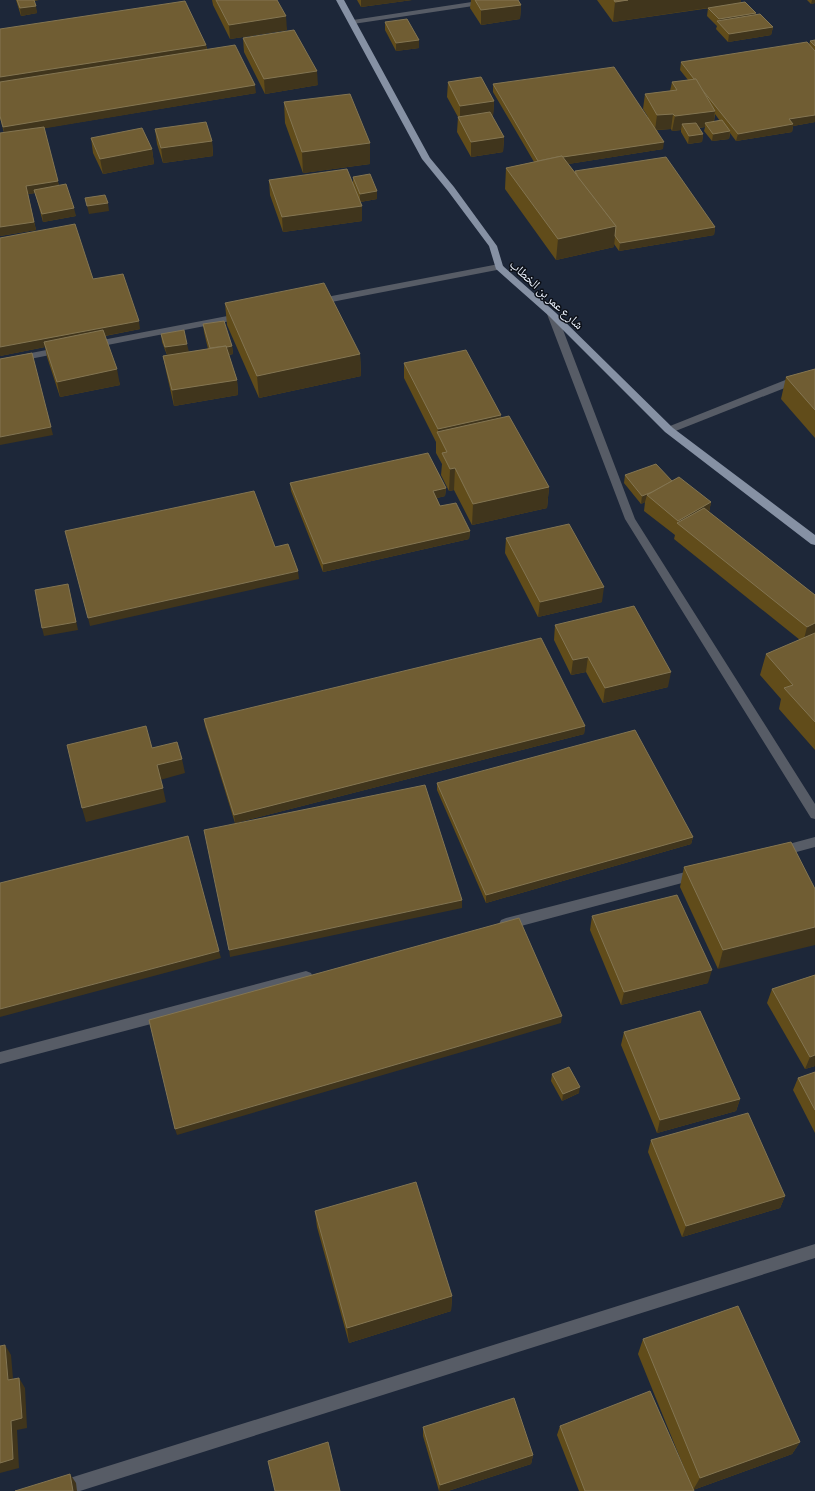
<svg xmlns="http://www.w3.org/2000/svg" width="815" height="1491" font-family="'Sofia Sans Condensed','Noto Naskh Arabic',sans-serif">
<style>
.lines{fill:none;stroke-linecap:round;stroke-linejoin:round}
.minor{fill:#575c66;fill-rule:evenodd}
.major{fill:#8691a4;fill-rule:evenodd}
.wall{fill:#614c1a;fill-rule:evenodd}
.shaded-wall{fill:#40351c}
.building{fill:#705d33;stroke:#837552}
.labels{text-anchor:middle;stroke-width:3;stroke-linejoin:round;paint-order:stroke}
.far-street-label{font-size:13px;fill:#ebf2fe;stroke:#0c1018}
</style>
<rect width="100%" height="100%" fill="#1d2739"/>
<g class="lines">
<!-- minor -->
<g class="minor">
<polygon points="485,0 504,0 500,2 353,24 349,22 353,20"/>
<polygon points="499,264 502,265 504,267 502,269 316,305 311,302 316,299"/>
<polygon points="552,311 557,314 635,519 815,804 815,819 811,818 625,519 547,314"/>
<polygon points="243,313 246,314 248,316 246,318 92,348 87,345 92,342"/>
<polygon points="62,347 65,348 67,350 65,352 0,365 0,359"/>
<polygon points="815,370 815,376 673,432 669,433 664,430 665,428 798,375"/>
<polygon points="815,837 815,847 778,857 774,856 772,852 774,848"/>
<polygon points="697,869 702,870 703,874 702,878 697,879 506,930 501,928 499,924 501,920 506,918"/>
<polygon points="306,971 311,973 313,977 311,981 306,983 0,1064 0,1052"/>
<polygon points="815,1244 815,1258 80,1491 46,1491 48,1485 54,1483"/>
</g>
<!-- major -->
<polygon class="major" points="336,0 344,0 430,158 454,187 497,246 503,266 555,312 673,428 815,535 815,545 811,544 665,432 549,316 496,269 489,246 448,191 422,159"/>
</g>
<!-- wall -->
<g class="wall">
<polygon points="16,0 39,0 34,1 37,13 21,16"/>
<polygon points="212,0 277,0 287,30 230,39 213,5"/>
<polygon points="357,0 412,0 361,7"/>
<polygon points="471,0 518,0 521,5 520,19 481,25 470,8"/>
<polygon points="597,0 741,0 741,3 756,13 756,15 773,27 771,35 728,42 716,29 717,26 707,16 708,8 717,7 613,22"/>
<polygon points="807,0 815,0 815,3 811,4"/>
<polygon points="385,22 419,40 419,48 396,51 385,30"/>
<polygon points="0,29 206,45 207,49 256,93 44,128 59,186 76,216 43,222 35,193 28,194 36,230 0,236 0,133 4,133 0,118"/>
<polygon points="243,38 318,85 265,94 244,52"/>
<path d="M815 40V122L793 126 792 132 736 141 730 133 729 139 712 141 704 131 705 127 699 128 703 134 702 142 688 144 681 132V130L672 131 671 129 657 130 663 149 568 164 575 172V171L715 227 714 235 619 251 614 244V247L556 260 505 189 506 168 534 162 493 92V84L648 117 643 109 645 94 670 91 672 82 688 80 680 70 681 62 809 45 810 41ZM715 114 720 121 714 122Z"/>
<polygon points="448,82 494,101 493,116 492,116 504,137 503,152 471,157 457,132 458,117 447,97"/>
<polygon points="284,102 370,164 303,173 285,123"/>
<polygon points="155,129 212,141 213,156 163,163 157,144"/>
<polygon points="91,138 152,149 154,164 103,174 93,153"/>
<polygon points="353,177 377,199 360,202 362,221 283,232 270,195 269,180 353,184"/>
<polygon points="93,279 140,329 105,336 120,385 60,397 47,357 45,347 0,356"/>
<polygon points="225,303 360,354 361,376 259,398 227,325"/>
<polygon points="203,324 232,346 233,354 229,355 237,380 238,395 174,406 166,371 163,356 208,349 204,332"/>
<polygon points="161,334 189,352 167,355 162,342"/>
<polygon points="404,363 501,415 501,418 549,487 547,508 472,525 454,490 449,491 441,475 442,464 436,453 436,442 404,378"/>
<polygon points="815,369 815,438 781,399 786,377"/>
<polygon points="625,475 672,481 711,502 709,512 815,595 815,750 779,709 781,699 760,675 766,654 800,640 674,539 675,535 644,511 645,502 641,504 624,483"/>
<polygon points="290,483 446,488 445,496 437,498 440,506 470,531 469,539 323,572 291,491"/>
<polygon points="506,538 602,602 538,617 505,553"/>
<polygon points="555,625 668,687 603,703 586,672 571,675 554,640"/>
<polygon points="204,719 585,726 584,734 235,823 205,726"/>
<polygon points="437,783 693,837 691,844 486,903 437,790"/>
<polygon points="791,842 718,969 680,887 684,867"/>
<polygon points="592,916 708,983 621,1005 590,930"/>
<polygon points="815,975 815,1066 805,1069 767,1003 772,989"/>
<polygon points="624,1032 740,1099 736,1111 657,1133 621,1045"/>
<polygon points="815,1072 815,1133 793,1090 798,1078"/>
<polygon points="552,1074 579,1093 562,1101 551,1081"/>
<polygon points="651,1140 785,1196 780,1208 682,1237 648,1152"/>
<polygon points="315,1211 452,1296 451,1311 349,1343 317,1227"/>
<polygon points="643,1339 800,1442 792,1454 693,1490 638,1354"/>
<polygon points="560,1426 694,1491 579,1491 557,1435"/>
<polygon points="423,1427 533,1455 531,1464 448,1491 439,1491 423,1436"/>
</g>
<!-- shaded-wall -->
<g class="shaded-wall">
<polygon points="361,0 412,0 361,7"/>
<polygon points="628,0 741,0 741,3 613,22 615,2"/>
<polygon points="812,0 815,0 815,3 811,4"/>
<polygon points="521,5 520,19 481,25 481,10"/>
<polygon points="36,6 37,13 21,16 20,8"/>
<polygon points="756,13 755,21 718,22 719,19"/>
<polygon points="286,16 287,30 230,39 229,25"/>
<polygon points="773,27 771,35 728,42 729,34"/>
<polygon points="419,40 419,48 396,51 396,43"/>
<polygon points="206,45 207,52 0,85 0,77"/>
<polygon points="317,71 318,85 265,94 264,79"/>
<polygon points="255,85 256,93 5,135 3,127"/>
<polygon points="494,101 493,116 460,121 460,106"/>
<polygon points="715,111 713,126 705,123 705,127 685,129 682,124 681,130 672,131 675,116"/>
<polygon points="673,114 671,129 655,130 657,115"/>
<polygon points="815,115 815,122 793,126 792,132 736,141 738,134 789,119"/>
<polygon points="730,131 729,139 712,141 713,134"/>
<polygon points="703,134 702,142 688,144 689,136"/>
<polygon points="504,137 503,152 471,157 471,142"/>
<polygon points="212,141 213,156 163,163 161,148"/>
<polygon points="664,142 663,149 537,169 538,161"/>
<polygon points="370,143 370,164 303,173 302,152"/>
<polygon points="152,149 154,164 103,174 100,159"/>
<polygon points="58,181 59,189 34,190 35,193 28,194 26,186"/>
<polygon points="377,191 377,199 360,202 360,194"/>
<polygon points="108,203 109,211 89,214 87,206"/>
<polygon points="362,206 362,221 283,232 282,217"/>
<polygon points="74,208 76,216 43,222 42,214"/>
<polygon points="34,222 36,230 0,236 0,227"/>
<polygon points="616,226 614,247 556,260 558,239"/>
<polygon points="715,227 714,235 619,251 620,243"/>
<polygon points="139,321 140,329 46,347 44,342 45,347 0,356 0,347"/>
<polygon points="187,344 189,352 167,355 165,347"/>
<polygon points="232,346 233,354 211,357 210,349"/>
<polygon points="360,354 361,376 259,398 257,376"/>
<polygon points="117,369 120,385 60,397 57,382"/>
<polygon points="237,380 238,395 174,406 172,390"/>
<polygon points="501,415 500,431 438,434 438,429"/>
<polygon points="51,427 53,435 0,445 0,437"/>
<polygon points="455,468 454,490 449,491 450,469"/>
<polygon points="674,484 647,495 645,502 641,504 642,496"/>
<polygon points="549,487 547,508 472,525 473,504"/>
<polygon points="446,488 445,496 433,499 433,491"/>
<polygon points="711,502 708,517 678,524 678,521"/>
<polygon points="470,531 469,539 323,572 323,564"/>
<polygon points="298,571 299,579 90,626 88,618"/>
<polygon points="604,587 602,602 538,617 540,602"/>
<polygon points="70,592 78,630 44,636 42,628"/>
<polygon points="815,623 815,632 814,636 803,643 807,627"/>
<polygon points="588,657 586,672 571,675 573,660"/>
<polygon points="671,672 668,687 603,703 605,688"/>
<polygon points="585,726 584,734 235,823 234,815"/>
<polygon points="182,759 185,773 160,780 157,765"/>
<polygon points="163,788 166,802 86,822 82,808"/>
<polygon points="693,837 691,844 486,903 486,895"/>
<polygon points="462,900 462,908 230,957 229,950"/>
<polygon points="815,927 815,945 718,969 723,950"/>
<polygon points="219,951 221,958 0,1017 0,1009"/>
<polygon points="712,970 708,983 621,1005 624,992"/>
<polygon points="562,1016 561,1023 177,1135 175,1129"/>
<polygon points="815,1055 815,1066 805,1069 810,1057"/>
<polygon points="580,1087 579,1093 562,1101 563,1094"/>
<polygon points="740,1099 736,1111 657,1133 660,1120"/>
<polygon points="785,1196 780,1208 682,1237 686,1226"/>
<polygon points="452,1296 451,1311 349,1343 347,1328"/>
<polygon points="5,1345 11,1355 14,1390 8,1380"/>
<polygon points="19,1378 25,1388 27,1428 17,1430 19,1468 0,1473 0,1463 11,1421"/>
<polygon points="800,1442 792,1454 693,1490 700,1478"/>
<polygon points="533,1455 531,1464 448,1491 439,1491 440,1485"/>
<polygon points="70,1474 76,1483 77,1491 73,1491"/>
</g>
<!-- building -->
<g class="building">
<polygon points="17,0 34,0 36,6 20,8"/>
<polygon points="216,0 277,0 286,16 229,25"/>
<polygon points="475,0 518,0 521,5 481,10"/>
<polygon points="614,0 628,0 615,2"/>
<polygon points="185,1 206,45 0,77 0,29"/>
<polygon points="745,2 756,13 719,19 708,8"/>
<polygon points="760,14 773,27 729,34 717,21"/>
<polygon points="407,19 419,40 396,43 385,22"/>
<polygon points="294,30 317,71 264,79 243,38"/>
<polygon points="815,40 815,46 810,41"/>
<polygon points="807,42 815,51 815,115 789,119 793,124 738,134 700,87 696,79 694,79 681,62"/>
<polygon points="235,45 255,85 3,127 0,116 0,82"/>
<polygon points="614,67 664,142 563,157 562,156 538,161 493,84"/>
<polygon points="481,77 494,101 460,106 448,82"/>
<polygon points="696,79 715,111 675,116 673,114 657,115 645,94 677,90 672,82"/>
<polygon points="350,94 370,143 302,152 284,102"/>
<polygon points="490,112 504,137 471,142 458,117"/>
<polygon points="722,120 730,131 713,134 705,123"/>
<polygon points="206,122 212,141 161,148 155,129"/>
<polygon points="696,123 703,134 689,136 682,124"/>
<polygon points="44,127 58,181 26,186 34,222 0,227 0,133"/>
<polygon points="142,128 152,149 100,159 91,138"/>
<polygon points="562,156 616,226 558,239 506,168"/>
<polygon points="666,157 715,227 620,243 615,236 616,226 578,177 575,171"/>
<polygon points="347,169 362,206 282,217 269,180"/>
<polygon points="370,174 377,191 360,194 353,177"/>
<polygon points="66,184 74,208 42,214 34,190"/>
<polygon points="105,195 108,203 87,206 85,198"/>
<polygon points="75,224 93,279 123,274 139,321 0,347 0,238"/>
<polygon points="324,283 360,354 257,376 225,303"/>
<polygon points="224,321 232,346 227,347 226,346 210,348 203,324"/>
<polygon points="103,330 117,369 57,382 44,342"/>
<polygon points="184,330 187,344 165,347 161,334"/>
<polygon points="226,346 237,380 172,390 163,356"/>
<polygon points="466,350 501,415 438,429 404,363"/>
<polygon points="32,353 51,427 0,437 0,359"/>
<polygon points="815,369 815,410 786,377"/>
<polygon points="509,416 549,487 473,504 455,468 450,469 442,453 447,452 437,432"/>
<polygon points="428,453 446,488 433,491 440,506 456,503 470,531 323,564 290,483"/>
<polygon points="656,464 672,481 652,492 642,496 625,475"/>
<polygon points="679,477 711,502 678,521 647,495"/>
<polygon points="254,491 275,547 288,544 298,571 88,618 65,531"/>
<polygon points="704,508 815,595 815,623 807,627 677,523"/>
<polygon points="569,524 604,587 540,602 506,538"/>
<polygon points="68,584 76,622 42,628 35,590"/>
<polygon points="634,606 671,672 605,688 588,657 573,660 555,625"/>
<polygon points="815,633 815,722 784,688 793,685 766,654"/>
<polygon points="541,638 585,726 234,815 204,719"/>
<polygon points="146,726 152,748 177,742 182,759 157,765 163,788 82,808 67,745"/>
<polygon points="635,730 693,837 486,895 437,783"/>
<polygon points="425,785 462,900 229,950 204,830"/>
<polygon points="188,836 219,951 0,1009 0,883"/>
<polygon points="791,842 815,889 815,927 723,950 684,867"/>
<polygon points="677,895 712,970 624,992 592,916"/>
<polygon points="519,918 562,1016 175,1129 149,1020"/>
<polygon points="815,975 815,1055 810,1057 772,989"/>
<polygon points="700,1011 740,1099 660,1120 624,1032"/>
<polygon points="569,1067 580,1087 563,1094 552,1074"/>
<polygon points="815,1072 815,1110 798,1078"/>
<polygon points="748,1113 785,1196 686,1226 651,1140"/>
<polygon points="416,1182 452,1296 347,1328 315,1211"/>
<polygon points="738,1306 800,1442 700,1478 643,1339"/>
<polygon points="5,1345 8,1380 19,1378 22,1418 11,1421 13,1459 0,1463 0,1346"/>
<polygon points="650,1391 694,1491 585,1491 560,1426"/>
<polygon points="514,1398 533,1455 440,1485 423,1427"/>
<polygon points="328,1442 340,1491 275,1491 268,1461"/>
<polygon points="70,1474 73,1491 15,1491"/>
</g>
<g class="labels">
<!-- far-street labels -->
<g class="far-street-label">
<text transform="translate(547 294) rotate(43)" y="5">شارع عمر بن الخطاب</text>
</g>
</g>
</svg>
